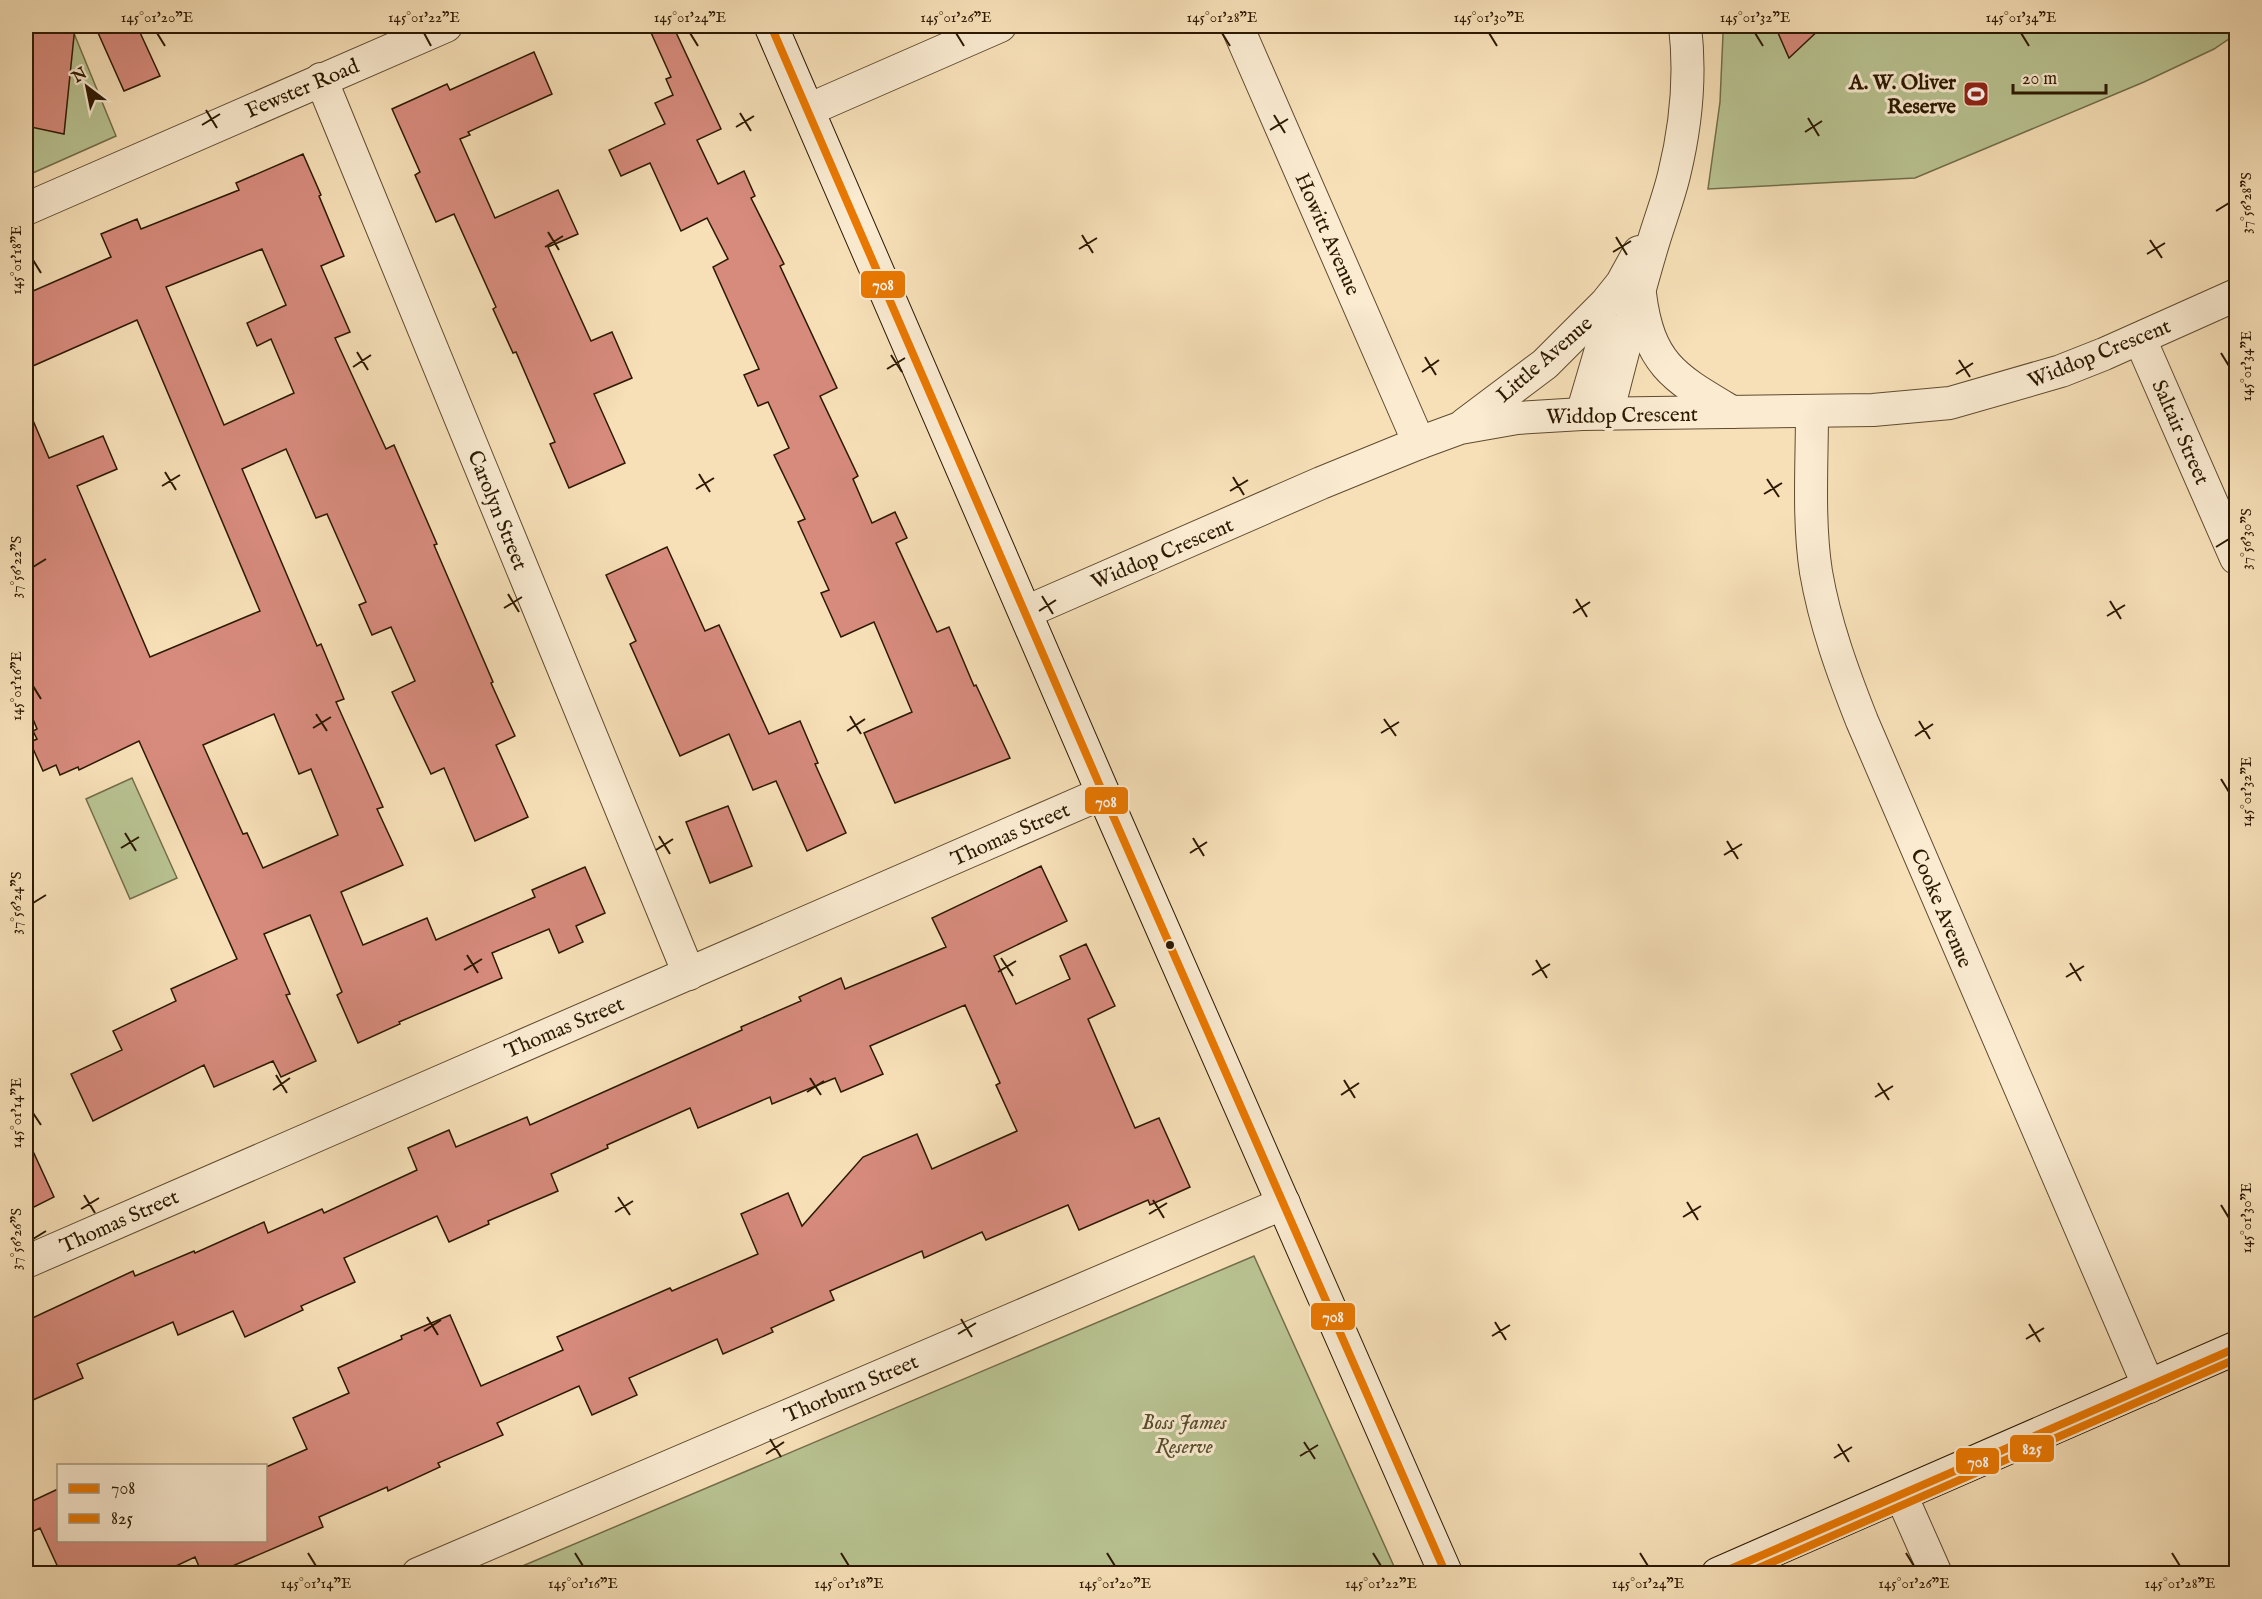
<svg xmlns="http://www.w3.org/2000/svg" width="2262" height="1599" font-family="'IM FELL English',serif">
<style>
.green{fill:#b9c392;stroke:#726e4a;stroke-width:1.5}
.building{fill:#d78b7d;stroke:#2c1901;stroke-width:1.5;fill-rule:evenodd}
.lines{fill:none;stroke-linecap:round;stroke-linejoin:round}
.street-casing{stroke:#5f4b2f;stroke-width:34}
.secondary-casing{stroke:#2c1901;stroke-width:35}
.street{stroke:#faebd1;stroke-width:32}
.secondary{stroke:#faebd1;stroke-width:33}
.bus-1-casing{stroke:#faebd1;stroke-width:12}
.bus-2-casing{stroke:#faebd1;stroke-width:12}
.bus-1{stroke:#ea7800;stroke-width:8}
.bus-2{stroke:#ea7800;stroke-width:8}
.ticks{fill:none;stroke:#2c1901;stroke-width:2}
.bus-dot{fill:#2c1901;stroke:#faebd1;stroke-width:2}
.labels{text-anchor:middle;stroke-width:6;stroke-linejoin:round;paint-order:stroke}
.poi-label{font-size:21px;font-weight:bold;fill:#2c1901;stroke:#faebd1;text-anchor:end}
.street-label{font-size:21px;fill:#2c1901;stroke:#faebd1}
.park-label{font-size:21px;font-style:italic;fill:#564c2c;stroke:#faebd1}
.line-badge{stroke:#faebd1;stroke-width:2}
.badge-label{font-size:16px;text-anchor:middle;font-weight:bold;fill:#fff}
.neatline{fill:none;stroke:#2c1901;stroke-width:2}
.ticks-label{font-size:15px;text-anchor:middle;fill:#2c1901}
</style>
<rect width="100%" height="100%" fill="#f7e0b8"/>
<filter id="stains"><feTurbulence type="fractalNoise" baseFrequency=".00333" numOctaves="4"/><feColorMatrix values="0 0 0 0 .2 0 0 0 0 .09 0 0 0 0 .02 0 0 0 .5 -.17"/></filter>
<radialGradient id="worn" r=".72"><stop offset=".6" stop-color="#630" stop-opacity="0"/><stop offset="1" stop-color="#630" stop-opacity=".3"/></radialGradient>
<!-- green -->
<g class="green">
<polygon points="26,26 71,26 116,136 26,176"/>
<polygon points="1721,26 2236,26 2236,34 2214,49 2144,82 1915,178 1708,189 1720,102 1723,34"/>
<polygon points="132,778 177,878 130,899 86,799"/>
<polygon points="1254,1256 1397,1573 506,1573"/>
</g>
<!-- building -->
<g class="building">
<polygon points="26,26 75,26 64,134 26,126"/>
<polygon points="95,26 137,26 160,76 124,91"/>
<polygon points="648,26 673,26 721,129 697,140 718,184 744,171 755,196 751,198 784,264 780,266 837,388 820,396 858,476 853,479 872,523 895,512 907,538 896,543 937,632 949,627 974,686 976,685 1010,758 895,803 864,733 912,712 874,622 841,637 821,593 829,590 798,522 805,519 774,455 789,448 768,402 758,406 744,375 759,369 713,267 728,259 707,218 681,231 650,163 621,176 609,150 665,124 655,103 673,95 666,79 671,77"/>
<polygon points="1775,26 1823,26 1789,58"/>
<polygon points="534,52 552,94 468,132 470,135 460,139 495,218 558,190 578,234 548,247 591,341 612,332 632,378 594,394 625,463 569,488 550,444 555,442 516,352 513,353 493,309 496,307 454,214 436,222 415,175 420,172 392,109 447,84 450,90"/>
<path d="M303 154 321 195 319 196 344 256 321 266 350 332 335 338 386 449 394 445 437 544 434 545 493 682 491 683 515 736 496 745 528 817 475 841 444 768 431 774 392 692 415 681 391 627 372 635 359 605 366 602 327 514 316 518 286 449 242 469 317 646 321 644 344 699 336 702 383 807 377 809 403 865 341 892 363 945 427 918 436 940 535 897 532 890 585 867 605 913 576 926 583 942 559 953 549 929 492 953 502 978 399 1022 400 1024 358 1043 337 995 342 992 310 915 264 934 290 994 286 995 316 1061 281 1077 273 1061 214 1087 204 1065 93 1121 71 1074 122 1050 113 1031 176 1001 171 989 237 959 139 741 79 770 78 767 60 775 56 765 43 771 30 742 37 739 33 731 37 729 26 702V404L49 458 103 436 117 469 77 486 150 657 260 611 137 320 26 369V294L111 257 101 234 137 219 141 229 239 190 236 183ZM262 249 286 305 247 323 257 346 271 339 294 393 224 425 166 287ZM274 714 299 774 311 769 338 835 263 868 247 833 243 834 203 745Z"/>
<polygon points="667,547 705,631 719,625 769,734 800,721 818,763 815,764 846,833 807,851 776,781 753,790 729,734 680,756 630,644 636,641 606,575"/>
<polygon points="728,806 752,866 710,883 686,822"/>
<polygon points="1041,866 1067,921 994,956 1016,1004 1070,979 1060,956 1086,944 1115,1006 1088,1019 1135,1128 1159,1118 1190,1187 1150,1205 1148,1200 1079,1230 1068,1205 986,1240 982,1232 924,1258 922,1251 830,1291 834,1300 771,1328 773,1332 723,1354 717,1339 629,1378 637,1395 592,1415 579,1386 497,1423 503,1435 438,1463 440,1467 388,1491 387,1487 319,1517 323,1527 214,1574 202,1574 195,1557 159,1574 61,1574 40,1528 26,1535 26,1504 58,1489 58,1540 266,1540 266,1467 307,1449 293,1418 349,1393 338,1368 402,1339 401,1336 450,1315 481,1386 563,1350 557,1337 670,1288 672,1291 758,1254 741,1214 788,1193 802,1226 863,1157 917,1134 932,1169 1017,1131 996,1085 1000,1083 965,1005 870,1046 883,1074 841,1092 835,1078 772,1104 770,1097 698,1128 690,1108 607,1145 608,1148 551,1174 558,1191 488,1221 489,1224 449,1242 437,1216 344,1258 355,1282 301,1306 303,1310 245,1337 233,1311 178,1335 173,1322 77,1364 83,1378 26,1403 26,1321 133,1271 135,1276 194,1251 195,1253 264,1222 268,1233 322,1209 324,1213 417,1170 408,1148 449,1130 456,1147 527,1117 530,1125 742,1030 741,1027 801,1001 799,997 841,978 845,989 946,947 932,918"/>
<polygon points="26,1136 54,1197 26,1211"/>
</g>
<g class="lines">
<!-- street casing -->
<g class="street-casing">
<g id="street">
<polyline points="1237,26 1419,443"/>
<polyline points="321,79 689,974"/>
<polyline points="808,110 1000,26"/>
<polyline points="26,209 446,26"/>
<path d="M1640 294C1649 365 1675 378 1732 412"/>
<polyline points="2140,339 2236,558"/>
<path d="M1812 411C1812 464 1808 520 1816 572 1825 624 1843 673 1862 721L2149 1387"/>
<polyline points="1582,414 1607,329"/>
<path d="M1607 414C1621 359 1635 304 1651 250 1658 225 1668 200 1674 175 1686 126 1691 76 1685 26"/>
<polyline points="1465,424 1545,364 1606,303 1622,283 1639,252"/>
<polyline points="1026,612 1321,483 1419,443 1460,428 1517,418 1582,414 1873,410 1950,403 2061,371 2104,354 2236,295"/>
<polyline points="26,1262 1103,793"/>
<polyline points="1901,1495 1936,1574"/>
<polyline points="418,1574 1284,1203"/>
</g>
</g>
<!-- secondary casing -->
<g class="secondary-casing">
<g id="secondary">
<polyline points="771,26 1103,793 1446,1574"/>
<polyline points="1718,1574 2236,1348"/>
</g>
</g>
<!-- street -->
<use href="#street" class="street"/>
<!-- secondary -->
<use href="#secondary" class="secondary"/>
<!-- bus-1 casing -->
<g class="bus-1-casing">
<g id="bus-1">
<polyline points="771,26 1103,793 1446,1574"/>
<polyline points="1719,1574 2236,1348"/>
</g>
</g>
<!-- bus-2 casing -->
<g class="bus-2-casing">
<polyline id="bus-2" points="1745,1574 2236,1359"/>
</g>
<!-- bus-1 -->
<use href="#bus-1" class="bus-1"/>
<!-- bus-2 -->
<use href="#bus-2" class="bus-2"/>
</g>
<!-- ticks -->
<path class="ticks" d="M157 33 165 46M424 33 431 46M690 33 698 46M956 33 964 46M1222 33 1230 46M1489 33 1497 46M1755 33 1763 46M2021 33 2029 46M206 110 217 128M740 113 751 131M1274 115 1285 133M1808 118 1819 136M202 125 220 114M736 127 754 116M1270 130 1288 119M1805 132 1822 121M2216 211 2229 203M548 232 559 250M1082 235 1093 253M1616 237 1627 255M2150 240 2162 258M545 247 563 236M1079 249 1097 238M1613 252 1631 241M2147 254 2165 243M33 260 41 273M357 352 368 370M2221 353 2229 366M891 355 902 372M1425 357 1436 375M1959 360 1970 377M353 367 371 355M887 369 905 358M1422 372 1439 360M1956 374 1973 363M165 472 176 490M699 474 710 492M1233 477 1244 495M1767 479 1779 497M162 486 180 475M696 489 714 478M1230 491 1248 480M1764 494 1782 483M2216 547 2229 539M33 567 46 559M508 594 519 612M1042 596 1053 614M1576 599 1587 617M2110 601 2121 619M504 608 522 597M1039 611 1056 600M1573 613 1590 602M2107 616 2125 605M33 686 41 699M316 714 327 731M850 716 861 734M1384 719 1396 736M1919 721 1930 739M313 728 331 717M847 731 865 719M1381 733 1399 722M1915 736 1933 724M2221 779 2229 792M125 833 136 851M659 836 670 854M1193 838 1204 856M1727 841 1738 859M121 848 139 837M656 850 673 839M1190 853 1207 842M1724 855 1742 844M33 903 46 895M467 955 478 973M1001 958 1013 976M1536 960 1547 978M2070 963 2081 981M464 970 482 959M998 972 1016 961M1532 975 1550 964M2066 977 2084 966M276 1075 287 1093M810 1078 821 1095M1344 1080 1355 1098M1878 1083 1889 1100M273 1090 290 1078M807 1092 824 1081M1341 1095 1359 1083M1875 1097 1893 1086M33 1113 41 1125M84 1195 95 1213M618 1197 630 1215M1153 1200 1164 1218M1687 1202 1698 1220M2221 1205 2229 1218M81 1209 99 1198M615 1212 633 1201M1149 1214 1167 1203M1683 1217 1701 1206M33 1239 46 1231M427 1317 438 1335M961 1319 972 1337M1495 1322 1506 1340M2029 1324 2040 1342M424 1331 441 1320M958 1334 976 1323M1492 1336 1510 1325M2026 1339 2044 1328M770 1439 781 1457M1304 1442 1315 1459M1838 1444 1849 1462M766 1454 784 1442M1300 1456 1318 1445M1834 1458 1852 1447M308 1553 316 1566M575 1553 583 1566M841 1553 849 1566M1107 1553 1115 1566M1373 1553 1381 1566M1640 1553 1648 1566M1906 1553 1914 1566M2172 1553 2180 1566"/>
<!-- icons -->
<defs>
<g id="stadium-square" transform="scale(1.35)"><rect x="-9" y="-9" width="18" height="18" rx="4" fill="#8f2418" stroke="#faebd1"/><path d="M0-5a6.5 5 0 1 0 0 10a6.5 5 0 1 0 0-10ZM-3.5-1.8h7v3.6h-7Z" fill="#fff"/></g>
</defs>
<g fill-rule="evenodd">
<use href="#stadium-square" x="1976" y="94"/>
</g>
<!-- markers -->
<circle class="bus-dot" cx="1170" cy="945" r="5"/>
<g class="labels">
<!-- poi labels -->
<g class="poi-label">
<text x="1956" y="89">A. W. Oliver<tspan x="1956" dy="24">Reserve</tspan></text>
</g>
<!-- street labels -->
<g class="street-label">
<text transform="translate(302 88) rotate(-23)" y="7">Fewster Road</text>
<text transform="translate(1328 234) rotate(66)" y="7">Howitt Avenue</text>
<text transform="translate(2099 353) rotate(-22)" y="7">Widdop Crescent</text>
<text transform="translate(1544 359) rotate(-41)" y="7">Little Avenue</text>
<text transform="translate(1622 415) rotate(-1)" y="7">Widdop Crescent</text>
<text transform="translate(2181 432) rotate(66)" y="7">Saltair Street</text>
<text transform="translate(498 510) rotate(68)" y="7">Carolyn Street</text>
<text transform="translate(1162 553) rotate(-23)" y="7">Widdop Crescent</text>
<text transform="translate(1010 834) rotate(-24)" y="7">Thomas Street</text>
<text transform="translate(1942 908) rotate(67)" y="7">Cooke Avenue</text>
<text transform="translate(564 1027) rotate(-23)" y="7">Thomas Street</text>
<text transform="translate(119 1221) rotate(-24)" y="7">Thomas Street</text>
<text transform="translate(851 1388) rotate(-23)" y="7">Thorburn Street</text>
</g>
<!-- park labels -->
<g class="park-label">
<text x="1184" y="1429">Boss James<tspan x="1184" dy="24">Reserve</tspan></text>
</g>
</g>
<g class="line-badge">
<rect x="860" y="270" width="46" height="29" rx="6" fill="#ea7800"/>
<rect x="1084" y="786" width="45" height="29" rx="6" fill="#ea7800"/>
<rect x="1310" y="1302" width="46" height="29" rx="6" fill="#ea7800"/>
<rect x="2009" y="1434" width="46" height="29" rx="6" fill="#ea7800"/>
<rect x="1955" y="1447" width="45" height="28" rx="6" fill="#ea7800"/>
</g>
<g class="badge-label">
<text x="883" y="290">708</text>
<text x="1106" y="807">708</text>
<text x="1333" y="1322">708</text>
<text x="2032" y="1454">825</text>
<text x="1978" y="1467">708</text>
</g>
<!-- margin -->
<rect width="2262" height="1599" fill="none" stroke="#f7e0b8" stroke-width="66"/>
<!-- legend -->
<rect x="57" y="1464" width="210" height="78" fill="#faebd1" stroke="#a8977e" stroke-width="1.5"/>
<rect x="69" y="1484" width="30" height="9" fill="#ea7800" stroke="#a8977e" stroke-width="1.5"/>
<text x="111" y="1494" font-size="18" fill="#2c1901">708</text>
<rect x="69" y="1514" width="30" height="9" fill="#ea7800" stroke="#a8977e" stroke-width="1.5"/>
<text x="111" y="1524" font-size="18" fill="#2c1901">825</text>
<!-- north arrow -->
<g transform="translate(87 87) rotate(328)" stroke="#faebd1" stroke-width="4.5" paint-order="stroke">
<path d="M0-4.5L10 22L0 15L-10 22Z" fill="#2c1901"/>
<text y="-9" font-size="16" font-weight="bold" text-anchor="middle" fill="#2c1901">N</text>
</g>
<!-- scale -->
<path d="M2013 84v9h93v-9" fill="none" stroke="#2c1901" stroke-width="3"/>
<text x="2022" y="84" font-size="18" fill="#2c1901" stroke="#faebd1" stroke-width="4.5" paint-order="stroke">20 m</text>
<rect x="33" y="33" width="2196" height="1533" class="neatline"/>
<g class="ticks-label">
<text x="157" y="22">145°01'20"E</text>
<text x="424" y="22">145°01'22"E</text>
<text x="690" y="22">145°01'24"E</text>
<text x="956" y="22">145°01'26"E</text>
<text x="1222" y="22">145°01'28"E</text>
<text x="1489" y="22">145°01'30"E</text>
<text x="1755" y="22">145°01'32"E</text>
<text x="2021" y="22">145°01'34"E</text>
<text transform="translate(2246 203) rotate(-90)" y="5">37°56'28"S</text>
<text transform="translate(16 260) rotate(-90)" y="5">145°01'18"E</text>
<text transform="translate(2246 366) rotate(-90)" y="5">145°01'34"E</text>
<text transform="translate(2246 539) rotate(-90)" y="5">37°56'30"S</text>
<text transform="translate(16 567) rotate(-90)" y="5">37°56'22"S</text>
<text transform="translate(16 686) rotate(-90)" y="5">145°01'16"E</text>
<text transform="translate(2246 792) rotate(-90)" y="5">145°01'32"E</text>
<text transform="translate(16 903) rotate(-90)" y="5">37°56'24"S</text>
<text transform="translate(16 1113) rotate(-90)" y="5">145°01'14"E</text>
<text transform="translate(2246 1218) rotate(-90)" y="5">145°01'30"E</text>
<text transform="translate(16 1239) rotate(-90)" y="5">37°56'26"S</text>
<text x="316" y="1588">145°01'14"E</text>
<text x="583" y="1588">145°01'16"E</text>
<text x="849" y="1588">145°01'18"E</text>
<text x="1115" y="1588">145°01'20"E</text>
<text x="1381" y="1588">145°01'22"E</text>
<text x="1648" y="1588">145°01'24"E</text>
<text x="1914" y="1588">145°01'26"E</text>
<text x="2180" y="1588">145°01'28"E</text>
</g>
<rect width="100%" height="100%" filter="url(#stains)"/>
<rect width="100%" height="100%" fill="url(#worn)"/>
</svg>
